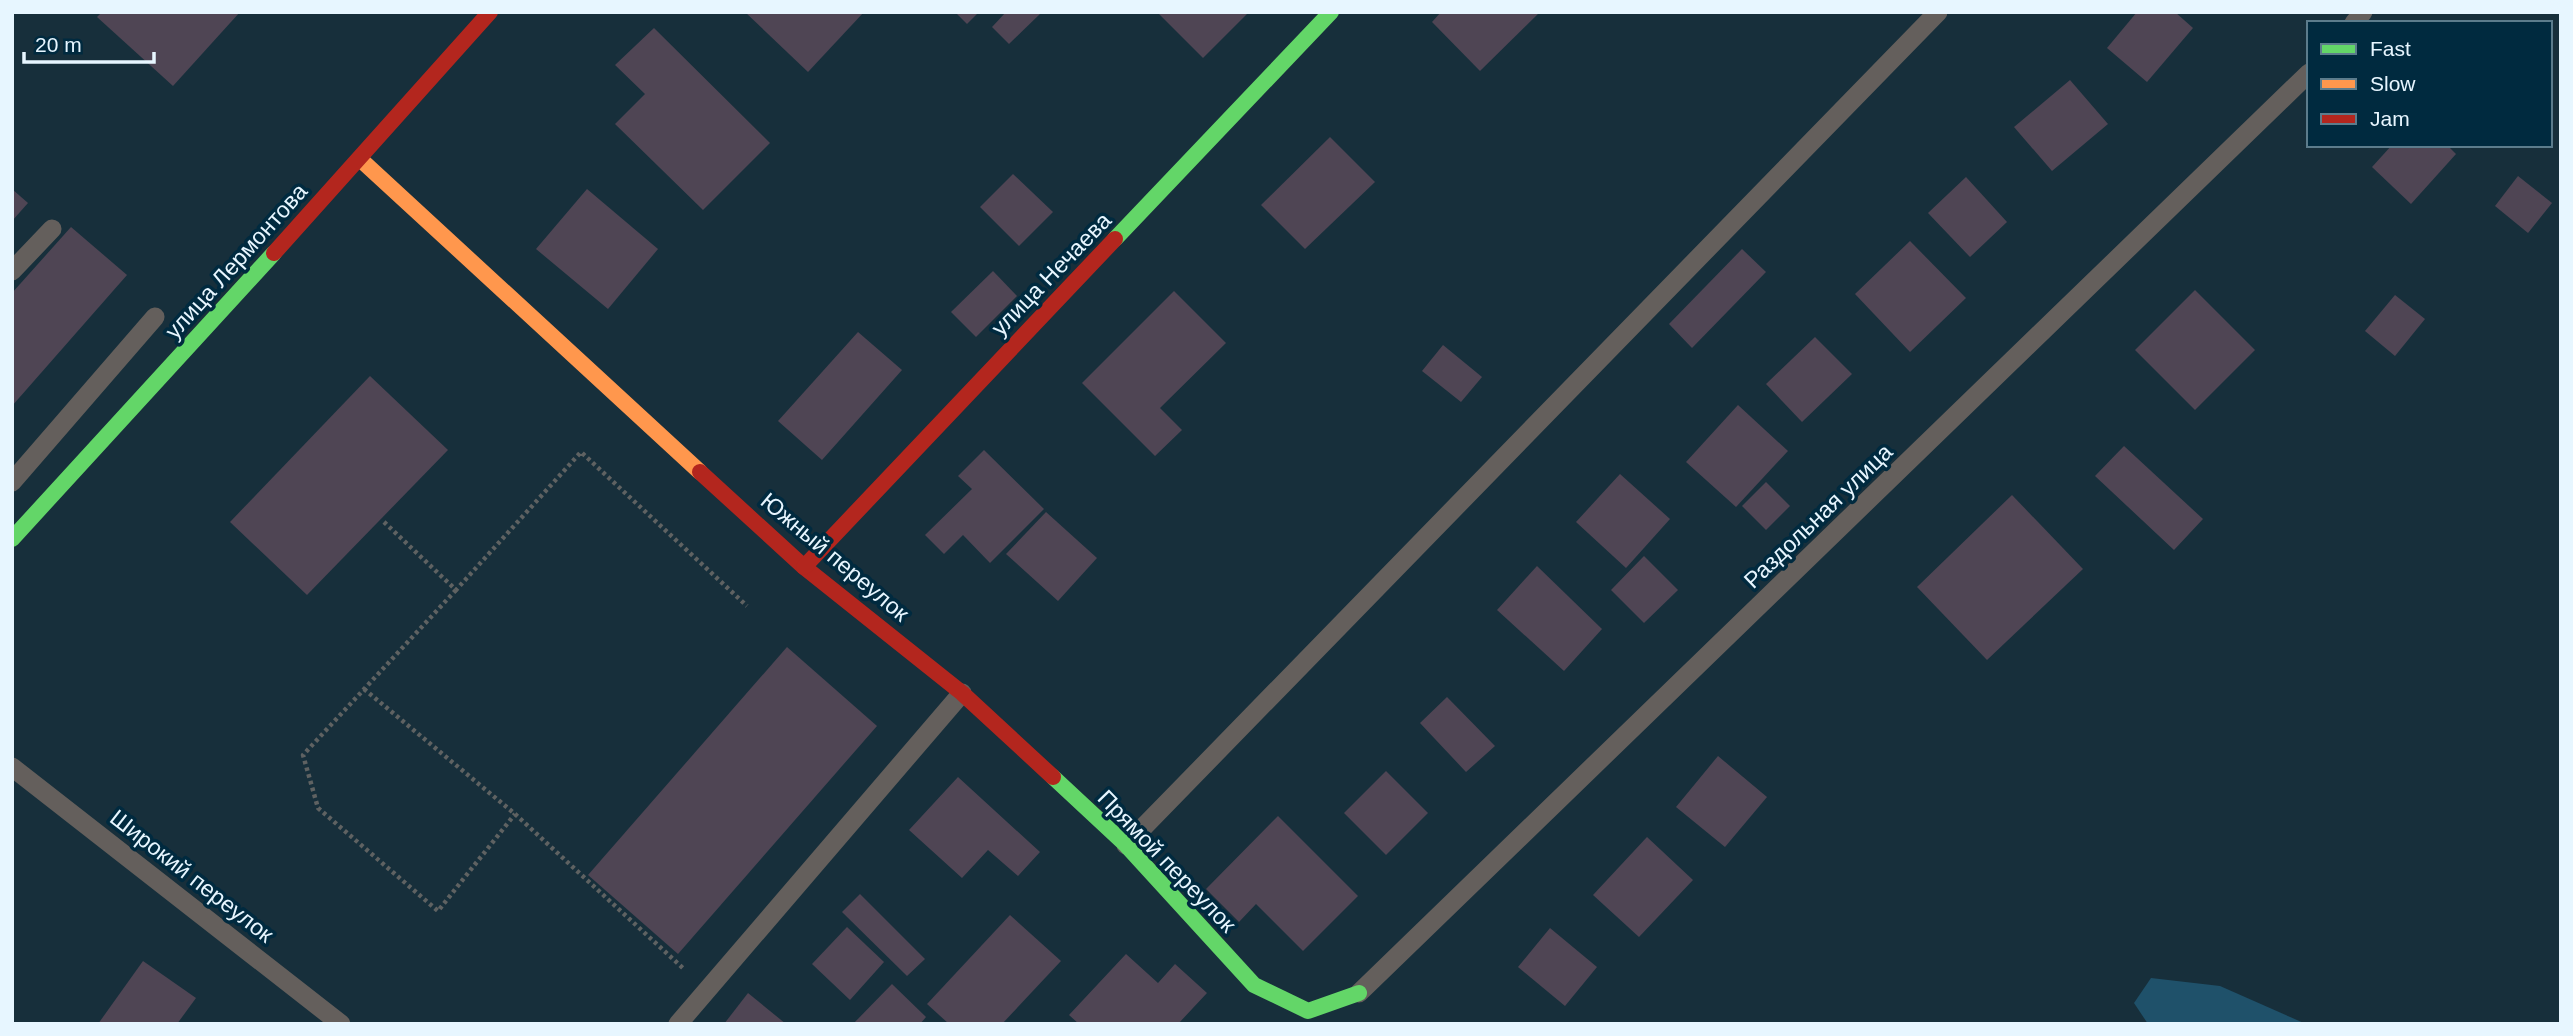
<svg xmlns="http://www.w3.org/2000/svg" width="2573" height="1036" font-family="Arial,sans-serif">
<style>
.green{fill:#1f516a}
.building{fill:#4f4554}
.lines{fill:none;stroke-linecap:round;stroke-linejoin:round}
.path{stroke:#5f6262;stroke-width:4.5;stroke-dasharray:3.5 3.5;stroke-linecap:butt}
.lane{stroke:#645f5c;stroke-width:19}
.fast{stroke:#63d668;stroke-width:16}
.slow{stroke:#ff974d;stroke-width:16}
.jam{stroke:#b3261e;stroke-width:16}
.labels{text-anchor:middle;stroke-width:7;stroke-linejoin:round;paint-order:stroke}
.street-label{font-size:23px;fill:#e7f6ff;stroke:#002a3f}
</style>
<rect width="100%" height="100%" fill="#172f3b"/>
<!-- green -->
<polygon class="green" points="2151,978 2220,986 2306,1024 2148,1024 2134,1003"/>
<!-- building -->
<g class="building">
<polygon points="102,12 240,12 173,86 97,17"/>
<polygon points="745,12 864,12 808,72"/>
<polygon points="955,12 979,12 967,24"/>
<polygon points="1006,12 1042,12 1009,44 992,27"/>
<polygon points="1157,12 1249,12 1203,58"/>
<polygon points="1441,12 1540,12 1480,71 1432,22"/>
<polygon points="2137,12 2175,12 2193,28 2147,82 2107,48"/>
<polygon points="654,28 770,143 703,210 615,124 645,94 615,65"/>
<polygon points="2070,80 2108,124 2052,171 2014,127"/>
<polygon points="1330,137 1375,182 1305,249 1261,205"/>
<polygon points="2392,145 2447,145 2456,154 2411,204 2372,167"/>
<polygon points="1013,174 1053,212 1019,246 980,207"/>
<polygon points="2518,176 2552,203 2528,233 2495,206"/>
<polygon points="1966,177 2007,222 1970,257 1928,213"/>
<polygon points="12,189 28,203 12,221"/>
<polygon points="587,189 658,249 608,309 536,249"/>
<polygon points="71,227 127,275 12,406 12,293"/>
<polygon points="1910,241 1966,298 1910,352 1855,294"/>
<polygon points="1742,249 1766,272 1692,348 1669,324"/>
<polygon points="993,271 1017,296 976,337 951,312"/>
<polygon points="2195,290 2255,350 2195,410 2135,350"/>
<polygon points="1174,291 1226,343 1160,408 1182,430 1155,456 1082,383"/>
<polygon points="2395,295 2425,319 2395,356 2365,331"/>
<polygon points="858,332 902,370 822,460 778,421"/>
<polygon points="1815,337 1852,374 1802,422 1766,384"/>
<polygon points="1443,345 1482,377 1461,402 1422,371"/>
<polygon points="370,376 448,450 307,595 230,522"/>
<polygon points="1738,405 1788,451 1736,507 1686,462"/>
<polygon points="2124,446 2203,519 2174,550 2095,476"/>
<polygon points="984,450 1044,509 990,563 963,535 944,554 925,535 972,489 958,476"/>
<polygon points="1620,474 1670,519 1626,568 1576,522"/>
<polygon points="1766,482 1790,506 1766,530 1742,506"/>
<polygon points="2012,495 2083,569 1987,660 1917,587"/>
<polygon points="1046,512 1097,558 1058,601 1006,554"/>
<polygon points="1644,556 1678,590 1644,623 1611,590"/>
<polygon points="1537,566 1602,629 1564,671 1497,610"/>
<polygon points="787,647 877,726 678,954 588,875"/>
<polygon points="1447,697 1495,746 1466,772 1420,723"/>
<polygon points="1718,756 1767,797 1725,847 1676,807"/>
<polygon points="1386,771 1428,813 1386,855 1344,813"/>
<polygon points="958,777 1040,852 1018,876 988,850 962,878 909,830"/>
<polygon points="1278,816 1358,896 1303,951 1256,904 1239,922 1206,889"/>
<polygon points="1647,837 1693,880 1639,937 1593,895"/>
<polygon points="860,894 925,959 907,976 842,912"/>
<polygon points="1010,915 1061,961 1002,1024 949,1024 927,1004"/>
<polygon points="847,927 884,962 850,1000 812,964"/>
<polygon points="1550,928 1597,967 1565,1006 1518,967"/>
<polygon points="1126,954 1158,983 1175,964 1207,993 1178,1024 1079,1024 1069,1015"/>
<polygon points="143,961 196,998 177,1024 98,1024"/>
<polygon points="892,984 926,1017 920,1024 853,1024"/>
<polygon points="748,993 786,1024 724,1024"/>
</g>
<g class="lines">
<!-- path -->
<g class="path">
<polyline points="384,522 456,590 581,452 747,606"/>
<polyline points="456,590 303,755 318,808 438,911 515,814"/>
<polyline points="364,689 515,814 685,970"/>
</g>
<!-- lane -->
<g class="lane">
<polyline points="2354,23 2363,12"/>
<polyline points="12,271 52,229"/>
<polyline points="12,482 155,317"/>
<polyline points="12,767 341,1024"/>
<polyline points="1126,845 1938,12"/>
<polyline points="1359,993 2309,73"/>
<polyline points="678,1024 962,693"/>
</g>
<!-- fast -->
<g class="fast">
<polyline points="1115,239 1331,12"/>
<polyline points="12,539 274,253"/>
<polyline points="1053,777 1126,845 1254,985 1308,1011 1359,993"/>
</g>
<!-- slow -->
<polyline class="slow" points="360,159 700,472"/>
<!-- jam -->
<g class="jam">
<polyline points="274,253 490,12"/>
<polyline points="700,472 804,567 962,693 1053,777"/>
<polyline points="804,567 1115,239"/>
</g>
</g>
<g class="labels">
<!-- street labels -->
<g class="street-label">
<text transform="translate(236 261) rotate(-48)" y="8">улица Лермонтова</text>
<text transform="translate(1051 274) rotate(-46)" y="8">улица Нечаева</text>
<text transform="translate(1818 516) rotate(-44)" y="8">Раздольная улица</text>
<text transform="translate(835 557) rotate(40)" y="8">Южный переулок</text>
<text transform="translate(1167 861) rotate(46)" y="8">Прямой переулок</text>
<text transform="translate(192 876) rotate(38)" y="8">Широкий переулок</text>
</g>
</g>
<!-- border -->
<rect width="2573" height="1036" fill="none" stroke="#e7f6ff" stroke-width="28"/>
<!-- legend -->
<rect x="2307" y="21" width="245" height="126" fill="#002a3f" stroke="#5c7c8c" stroke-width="2"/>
<rect x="2321" y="44" width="35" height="10" fill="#63d668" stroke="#5c7c8c" stroke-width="2"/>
<text x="2370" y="56" font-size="21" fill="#e7f6ff">Fast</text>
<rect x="2321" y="79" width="35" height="10" fill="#ff974d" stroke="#5c7c8c" stroke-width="2"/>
<text x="2370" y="91" font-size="21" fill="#e7f6ff">Slow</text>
<rect x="2321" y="114" width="35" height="10" fill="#b3261e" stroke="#5c7c8c" stroke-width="2"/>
<text x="2370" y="126" font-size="21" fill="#e7f6ff">Jam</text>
<!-- scale -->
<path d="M24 52v10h130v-10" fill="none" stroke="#e7f6ff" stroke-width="3.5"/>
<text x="35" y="52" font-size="21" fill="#e7f6ff" stroke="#002a3f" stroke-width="5" paint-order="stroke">20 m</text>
</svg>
